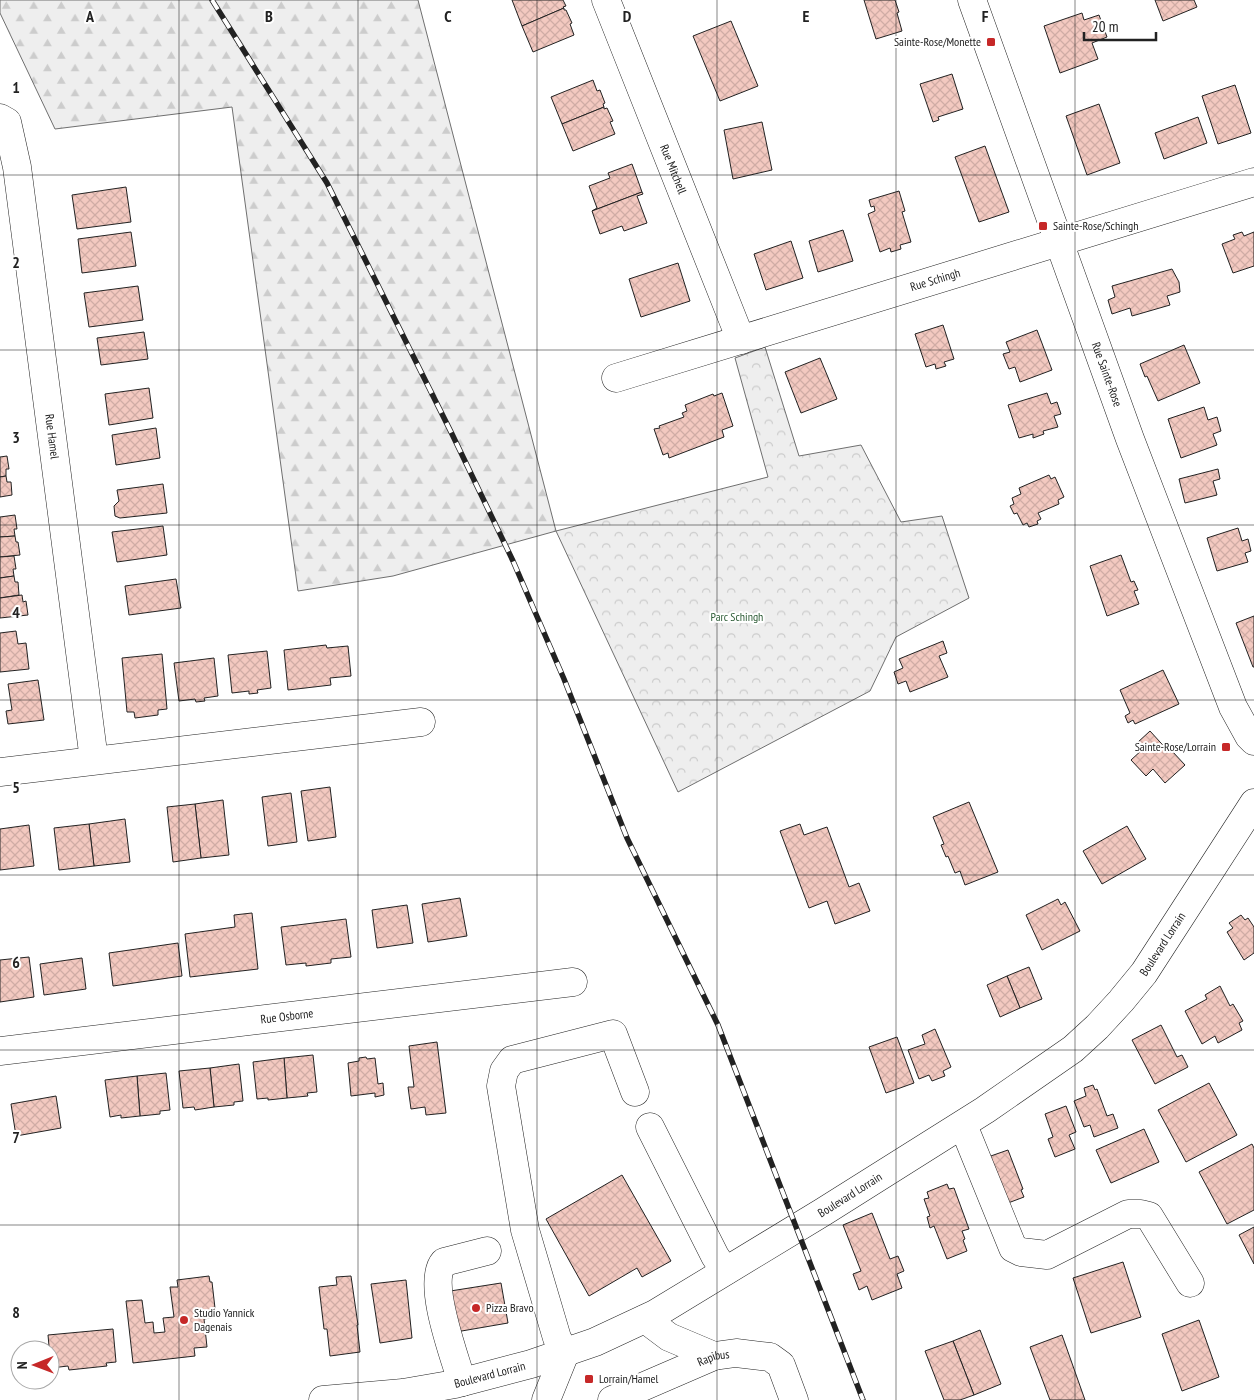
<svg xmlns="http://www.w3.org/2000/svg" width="1254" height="1400" font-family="'PT Sans Narrow',sans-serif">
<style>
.forest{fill:url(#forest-firs);stroke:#6f6f6f}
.park{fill:url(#park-crowns);stroke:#6f6f6f}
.building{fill:url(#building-cross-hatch);stroke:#222}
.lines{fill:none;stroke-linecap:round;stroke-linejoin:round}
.minor-casing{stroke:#222;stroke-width:29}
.major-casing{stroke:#222;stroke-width:29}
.minor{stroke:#fff;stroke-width:28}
.major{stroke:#fff;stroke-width:28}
.rail-casing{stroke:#222;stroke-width:5.5}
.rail{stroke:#fff;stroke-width:4;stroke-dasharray:11;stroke-linecap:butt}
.grid{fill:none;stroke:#222;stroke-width:1;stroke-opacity:0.55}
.poi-dot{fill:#c62828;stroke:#fff;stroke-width:2}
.labels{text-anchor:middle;stroke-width:4;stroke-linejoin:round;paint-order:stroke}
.poi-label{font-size:12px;fill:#222;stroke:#fff;text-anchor:start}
.street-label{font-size:12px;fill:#222;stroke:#fff}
.park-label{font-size:12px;fill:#2f5e38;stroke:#fff}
.grid-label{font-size:16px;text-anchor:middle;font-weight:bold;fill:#222;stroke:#fff;stroke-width:4;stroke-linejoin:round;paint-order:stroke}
</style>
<defs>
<pattern id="forest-firs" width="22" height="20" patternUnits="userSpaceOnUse" patternTransform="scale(1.25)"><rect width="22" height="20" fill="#eee"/><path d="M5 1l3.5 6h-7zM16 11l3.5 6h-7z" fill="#ccc"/></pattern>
<pattern id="park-crowns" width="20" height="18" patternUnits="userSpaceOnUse" patternTransform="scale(1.25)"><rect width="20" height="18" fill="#eee"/><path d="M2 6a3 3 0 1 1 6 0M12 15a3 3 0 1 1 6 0" fill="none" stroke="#ccc"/></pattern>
<pattern id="building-cross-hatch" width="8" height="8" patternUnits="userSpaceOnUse" patternTransform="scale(1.25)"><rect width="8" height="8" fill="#f3c9c0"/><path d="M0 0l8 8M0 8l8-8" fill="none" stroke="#d0aca5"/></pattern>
</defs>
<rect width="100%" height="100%" fill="#fff"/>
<!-- forest -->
<polygon class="forest" points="0,0 418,0 556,531 393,576 298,591 232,107 55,129 0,13"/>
<!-- park -->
<polygon class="park" points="765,347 799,456 861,445 901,522 942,516 969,598 896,637 870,691 678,792 556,531 768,477 735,358"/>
<!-- building -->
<g class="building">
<polygon points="512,0 563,0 566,6 563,7 564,8 522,26"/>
<polygon points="864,0 895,0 899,12 897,13 902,31 876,39"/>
<polygon points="1155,0 1194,0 1197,7 1163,21"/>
<polygon points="564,8 564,10 566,10 572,23 570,24 574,35 533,52 522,26"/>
<polygon points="1082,13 1084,20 1099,15 1107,37 1092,43 1098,59 1060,73 1044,26"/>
<polygon points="731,21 758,86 720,101 693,36"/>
<polygon points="952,74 963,109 938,117 939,120 933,122 920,84"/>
<polygon points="593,80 597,91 600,90 605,103 603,104 604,107 562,124 551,97"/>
<polygon points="1235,85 1251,133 1218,144 1202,96"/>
<polygon points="1099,104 1120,163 1087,175 1066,116"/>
<polygon points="604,107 604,109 607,108 613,121 610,122 615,134 573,151 562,124"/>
<polygon points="1198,117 1207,143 1164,159 1155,133"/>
<polygon points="762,122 772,170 733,179 724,130"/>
<polygon points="985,146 1009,212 979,222 955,157"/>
<polygon points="632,164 642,192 592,211 597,208 589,186 610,178 608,173"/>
<polygon points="126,187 131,222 77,229 72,195"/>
<polygon points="899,191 905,211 902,212 911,242 900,245 901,249 891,252 890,248 880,252 868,214 875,211 874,206 871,207 869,200"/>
<polygon points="642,192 643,194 637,196 647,223 624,231 622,226 600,234 592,211"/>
<polygon points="843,230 853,261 818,272 809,241"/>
<polygon points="131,232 136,266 82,273 78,239"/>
<polygon points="1242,232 1244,236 1254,232 1254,266 1233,273 1222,244 1235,239 1233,235"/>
<polygon points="791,241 803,278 766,290 754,254"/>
<polygon points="678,263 690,301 641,317 629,279"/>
<polygon points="1172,269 1179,282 1180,292 1167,296 1170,305 1132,316 1130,308 1112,314 1108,300 1115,297 1112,286"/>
<polygon points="138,286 143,320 89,327 84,293"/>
<polygon points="943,325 954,359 944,362 946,366 936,369 935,364 926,367 915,334"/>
<polygon points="1037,330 1052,370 1020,382 1015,367 1009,369 1003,354 1010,352 1006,342"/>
<polygon points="144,332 148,359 101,365 97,338"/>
<polygon points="1184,345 1200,383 1158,401 1147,376 1145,377 1140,364"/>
<polygon points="820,358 837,399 801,413 785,372"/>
<polygon points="149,388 153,418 109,425 105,394"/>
<polygon points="722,393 733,426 722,430 724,437 669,458 668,453 663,455 654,429 660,428 659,426 684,417 682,413 687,411 685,405 713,394 714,396"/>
<polygon points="1047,393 1051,404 1057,402 1061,414 1054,416 1058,427 1043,431 1044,434 1033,438 1033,434 1019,438 1008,405"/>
<polygon points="1204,407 1208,420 1217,417 1221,431 1213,434 1217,445 1181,458 1168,419"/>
<polygon points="156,428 160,458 116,465 112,435"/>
<polygon points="7,456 9,469 6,469 6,476 0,477 0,457"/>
<polygon points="1218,469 1220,479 1213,481 1217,495 1185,503 1179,479"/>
<polygon points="1049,475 1051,479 1055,477 1064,497 1058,500 1059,504 1038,513 1041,519 1037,521 1038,524 1029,527 1027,523 1023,525 1017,513 1014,514 1010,506 1014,504 1012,498 1021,494 1019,488"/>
<polygon points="6,476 7,482 11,482 12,495 0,497 0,477"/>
<polygon points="163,484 167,513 120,518 115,516 114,506 119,501 117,490"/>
<polygon points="15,515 17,529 14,529 15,536 0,537 0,517"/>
<polygon points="163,526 167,555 117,562 112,532"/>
<polygon points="1238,528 1242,541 1248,539 1251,551 1245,553 1248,562 1217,571 1207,538"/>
<polygon points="15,536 16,542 18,542 20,555 0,557 0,537"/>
<polygon points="1121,555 1131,582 1134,581 1138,590 1134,591 1139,604 1107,616 1090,566"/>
<polygon points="14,556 16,569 13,569 14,576 0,578 0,557"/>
<polygon points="14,576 15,582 18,582 19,595 0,598 0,578"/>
<polygon points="176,579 181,608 129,615 125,586"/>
<polygon points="22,595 23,602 26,601 28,615 0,618 0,598"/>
<polygon points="1254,616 1254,667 1253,667 1236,623"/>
<polygon points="16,631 18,644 26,643 29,669 0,672 0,633"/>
<polygon points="943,641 947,653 939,656 948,677 910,692 906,681 898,684 894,672 903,668 899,659"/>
<polygon points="326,645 327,648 348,646 351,676 330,678 331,685 288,690 284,650"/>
<polygon points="267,651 271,688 257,690 258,693 249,694 249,691 232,693 228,655"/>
<polygon points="162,654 167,709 158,710 158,715 135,718 134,712 127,712 122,658"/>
<polygon points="214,658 218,696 204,698 205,701 196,702 195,699 179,701 174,663"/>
<polygon points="1163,670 1179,704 1135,724 1133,720 1128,723 1125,716 1130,713 1120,690"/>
<polygon points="38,680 44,720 8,724 6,711 12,710 8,684"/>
<polygon points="1150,731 1170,753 1172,751 1185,765 1165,783 1153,769 1146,776 1131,760 1143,749 1137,743"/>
<polygon points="330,787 336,837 308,841 301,791"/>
<polygon points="291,793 297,842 268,846 262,797"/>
<polygon points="223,800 229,855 201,858 195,804"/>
<polygon points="969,802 998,872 965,885 960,871 955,873 948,856 946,857 941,845 944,844 933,817"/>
<polygon points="195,804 201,858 173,862 167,807"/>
<polygon points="125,819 130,862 94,866 89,824"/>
<polygon points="89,824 94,866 59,870 54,828"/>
<polygon points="800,824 804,835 827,827 849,887 859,883 870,911 835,924 827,901 809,908 780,831"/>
<polygon points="29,825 34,866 0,870 0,829"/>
<polygon points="1127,826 1146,859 1102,884 1083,851"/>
<polygon points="460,898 467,936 428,942 422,904"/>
<polygon points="1058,899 1061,905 1065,902 1080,931 1042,950 1026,915"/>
<polygon points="407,905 413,943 377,948 372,910"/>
<polygon points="252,913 258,969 190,977 185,934 235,927 234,915"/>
<polygon points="1241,915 1245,920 1248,918 1254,927 1254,953 1244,960 1227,932 1233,928 1229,923"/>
<polygon points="346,919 351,957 331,959 331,963 306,966 306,963 286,965 281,927"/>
<polygon points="178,943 182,976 113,986 109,953"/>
<polygon points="29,957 34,997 0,1002 0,960"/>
<polygon points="82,958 86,989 44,995 40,964"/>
<polygon points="1029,967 1042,999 1020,1008 1007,976"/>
<polygon points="1007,976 1020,1008 1000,1017 987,985"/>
<polygon points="1220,986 1230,1006 1233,1004 1243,1021 1239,1023 1242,1030 1218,1043 1215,1036 1202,1044 1185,1011 1207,999 1205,995"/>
<polygon points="1161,1025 1177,1057 1182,1055 1188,1067 1155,1084 1132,1040"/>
<polygon points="935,1029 951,1067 943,1071 945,1076 932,1081 929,1075 919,1079 908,1050 925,1044 922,1035"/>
<polygon points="897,1037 914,1083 886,1093 869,1047"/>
<polygon points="437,1042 446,1113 426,1115 425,1107 411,1109 408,1087 414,1087 409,1046"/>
<polygon points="313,1055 317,1092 307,1093 308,1096 287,1098 284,1058"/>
<polygon points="366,1057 367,1059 375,1058 378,1084 383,1083 384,1095 375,1097 375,1093 351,1096 348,1063 359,1061 359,1058"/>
<polygon points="284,1058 287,1098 268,1100 268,1098 257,1099 253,1062"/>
<polygon points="239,1064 243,1101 234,1102 234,1105 214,1107 210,1068"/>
<polygon points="210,1068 214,1107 195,1110 194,1107 183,1108 179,1071"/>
<polygon points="166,1073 170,1110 160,1111 160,1114 140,1116 137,1076"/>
<polygon points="137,1076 140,1116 121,1118 121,1115 110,1117 105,1080"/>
<polygon points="1209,1083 1237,1135 1186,1162 1158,1110"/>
<polygon points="1093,1085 1095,1090 1097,1089 1107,1116 1113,1114 1118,1128 1094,1137 1090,1125 1084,1127 1074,1101 1086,1096 1084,1088"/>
<polygon points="56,1096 61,1128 16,1136 11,1104"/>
<polygon points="1066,1106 1076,1132 1069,1135 1075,1149 1055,1157 1048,1139 1053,1137 1045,1114"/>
<polygon points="1144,1129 1159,1162 1111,1183 1096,1150"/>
<polygon points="1252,1144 1254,1148 1254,1210 1227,1224 1199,1172"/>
<polygon points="1008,1150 1023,1189 1021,1190 1024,1197 1000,1206 985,1158"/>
<polygon points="622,1175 671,1261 642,1277 637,1268 589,1296 546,1219"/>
<polygon points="947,1184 949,1189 954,1188 969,1229 962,1231 965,1239 963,1240 967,1251 947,1259 934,1226 930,1228 927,1217 930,1216 924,1199 929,1198 927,1192"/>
<polygon points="872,1213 890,1259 898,1256 904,1271 897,1274 902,1288 872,1300 867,1286 859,1290 853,1274 861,1271 843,1225"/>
<polygon points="1254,1227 1254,1264 1239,1235"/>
<polygon points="1123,1262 1141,1317 1091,1333 1073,1278"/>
<polygon points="209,1276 210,1282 212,1282 216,1317 204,1319 207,1347 194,1348 195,1356 133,1363 126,1301 142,1300 145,1323 153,1322 154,1333 165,1332 163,1318 174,1317 170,1287 178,1287 177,1280"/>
<polygon points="351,1276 358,1325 357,1325 360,1352 330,1356 327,1329 324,1329 319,1287 337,1285 336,1277"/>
<polygon points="406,1280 412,1338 380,1343 371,1284"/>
<polygon points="501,1283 508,1323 450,1333 444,1292"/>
<polygon points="1199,1320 1219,1377 1182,1391 1162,1334"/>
<polygon points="113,1329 116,1362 106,1363 107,1366 69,1370 68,1366 51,1368 48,1335"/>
<polygon points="980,1330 1001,1384 974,1395 953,1341"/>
<polygon points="1062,1335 1085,1400 1050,1400 1030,1347"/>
<polygon points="953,1341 974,1395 960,1400 944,1400 925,1351"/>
</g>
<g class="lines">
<!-- minor casing -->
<g class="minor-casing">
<g id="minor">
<path id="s1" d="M606 0 741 340"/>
<path id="s2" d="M972 0 1130 439 1233 707 1249 736 1254 741"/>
<path id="s3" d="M0 118 7 122 17 167 94 760"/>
<path id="s4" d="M616 378 1254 182"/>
<polyline points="0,772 421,722"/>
<path id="s5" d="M0 1051 573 982"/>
<polyline points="963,1125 1013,1248 1021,1252 1047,1255 1128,1214 1141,1214 1149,1216 1190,1283"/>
<polyline points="650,1127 715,1256 725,1271"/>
<polyline points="645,1319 669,1337 714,1356"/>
<path d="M462 1382C455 1358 426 1282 444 1262L487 1251"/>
<polyline points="546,1400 565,1353 557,1338 525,1230 501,1086 504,1071 512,1060 613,1034 635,1092"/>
<path id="s6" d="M612 1400 714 1356 736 1353 770 1357 781 1365 794 1400"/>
</g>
</g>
<!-- major casing -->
<g class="major-casing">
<g id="major">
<path id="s7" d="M323 1400 403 1393 455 1384 531 1364 595 1342 655 1314 823 1212 985 1110 1073 1049 1097 1027 1121 1001 1144 973 1254 803"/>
</g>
</g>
<!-- minor -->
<use href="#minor" class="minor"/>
<!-- major -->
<use href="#major" class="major"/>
<!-- rail casing -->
<g class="rail-casing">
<polyline id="rail" points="212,0 327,183 452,434 513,561 564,679 627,838 718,1025 863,1400"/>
</g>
<!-- rail -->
<use href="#rail" class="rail"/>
</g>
<!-- grid -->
<path class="grid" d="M179 0V1400M358 0V1400M537 0V1400M717 0V1400M896 0V1400M1075 0V1400M0 175H1254M0 350H1254M0 525H1254M0 700H1254M0 875H1254M0 1050H1254M0 1225H1254"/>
<!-- markers -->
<g class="poi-dot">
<rect x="986" y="37" width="10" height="10" rx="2.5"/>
<rect x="1038" y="221" width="10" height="10" rx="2.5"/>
<rect x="1221" y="742" width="10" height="10" rx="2.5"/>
<circle cx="476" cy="1308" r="5"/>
<circle cx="184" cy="1320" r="5"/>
<rect x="584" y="1374" width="10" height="10" rx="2.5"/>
</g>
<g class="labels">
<!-- poi labels -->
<g class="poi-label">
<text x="981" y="46" text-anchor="end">Sainte-Rose/Monette</text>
<text x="1053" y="230">Sainte-Rose/Schingh</text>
<text x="1216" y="751" text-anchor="end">Sainte-Rose/Lorrain</text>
<text x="486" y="1312">Pizza Bravo</text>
<text x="194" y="1317">Studio Yannick<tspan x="194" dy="14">Dagenais</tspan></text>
<text x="599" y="1383">Lorrain/Hamel</text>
</g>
<!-- street labels -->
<g class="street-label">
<text dy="4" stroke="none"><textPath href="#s1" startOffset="182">Rue Mitchell</textPath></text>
<text dy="4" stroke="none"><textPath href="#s4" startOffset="334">Rue Schingh</textPath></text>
<text dy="4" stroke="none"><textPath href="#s2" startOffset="398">Rue Sainte-Rose</textPath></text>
<text dy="4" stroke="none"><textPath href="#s3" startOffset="326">Rue Hamel</textPath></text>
<text dy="4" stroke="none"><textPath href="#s7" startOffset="979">Boulevard Lorrain</textPath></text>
<text dy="4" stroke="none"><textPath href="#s5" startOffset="289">Rue Osborne</textPath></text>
<text dy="4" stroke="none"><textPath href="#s7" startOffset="574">Boulevard Lorrain</textPath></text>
<text dy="4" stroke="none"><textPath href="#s6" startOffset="110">Rapibus</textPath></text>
<text dy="4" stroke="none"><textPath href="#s7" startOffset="169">Boulevard Lorrain</textPath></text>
</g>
<!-- park labels -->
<g class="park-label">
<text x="737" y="621">Parc Schingh</text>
</g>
</g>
<g class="grid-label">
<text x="90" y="22">A</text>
<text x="269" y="22">B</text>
<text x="448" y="22">C</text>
<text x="627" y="22">D</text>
<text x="806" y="22">E</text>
<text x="985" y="22">F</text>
<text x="16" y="93">1</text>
<text x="16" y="268">2</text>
<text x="16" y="443">3</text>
<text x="16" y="618">4</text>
<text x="16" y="793">5</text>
<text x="16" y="968">6</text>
<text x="16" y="1143">7</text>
<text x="16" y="1318">8</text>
</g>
<!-- north arrow -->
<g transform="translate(35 1365) rotate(269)"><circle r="24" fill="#ffffff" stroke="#a7a7a7"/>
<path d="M0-4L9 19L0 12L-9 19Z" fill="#c62828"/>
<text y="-8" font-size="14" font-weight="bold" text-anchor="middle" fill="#222222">N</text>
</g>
<!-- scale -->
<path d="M1084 32v8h72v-8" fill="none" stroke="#222222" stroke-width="2.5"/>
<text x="1092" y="32" font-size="15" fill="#222222" stroke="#ffffff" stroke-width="4" paint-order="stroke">20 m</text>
</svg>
